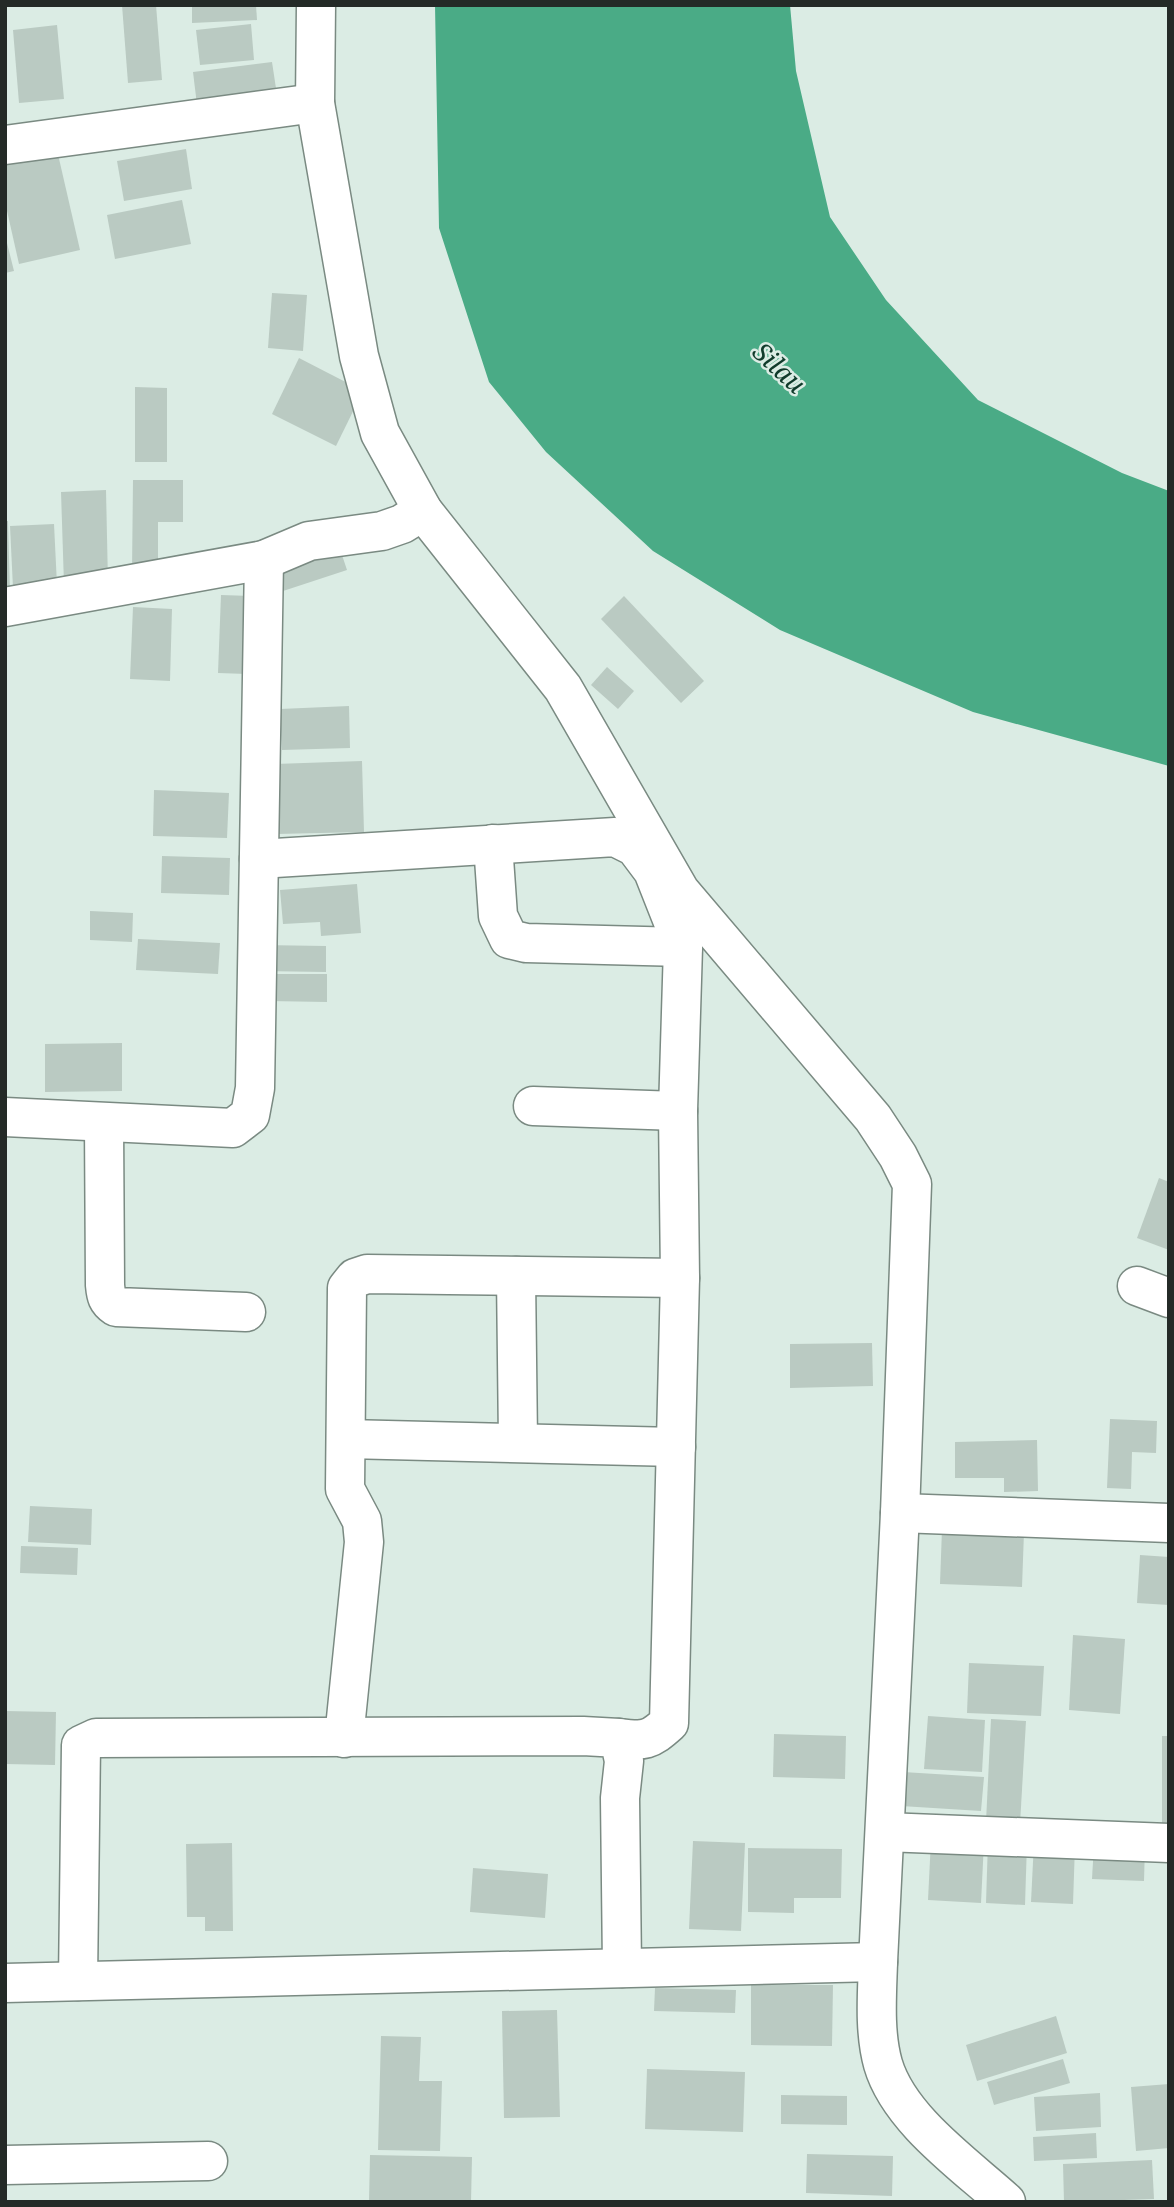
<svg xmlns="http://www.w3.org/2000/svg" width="1174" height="2207" font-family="'Noto Serif',serif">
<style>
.water{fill:#4aab86}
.building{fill:#bacac2}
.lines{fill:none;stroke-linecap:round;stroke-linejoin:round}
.minor-casing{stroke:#7a8a82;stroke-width:41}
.minor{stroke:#fff;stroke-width:38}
.labels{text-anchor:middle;stroke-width:5;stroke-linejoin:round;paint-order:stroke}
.water-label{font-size:26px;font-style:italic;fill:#103b2b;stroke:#dbece4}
</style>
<rect width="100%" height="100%" fill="#dbece4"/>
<!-- water -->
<polygon class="water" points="435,5 790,5 796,71 830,217 886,300 978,400 1122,473 1169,491 1169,766 973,712 780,630 653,551 546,452 489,382 439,228"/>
<!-- building -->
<g class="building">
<polygon points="122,5 156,5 162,80 128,83"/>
<polygon points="192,5 256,5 257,20 192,23"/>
<polygon points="251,24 254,60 200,65 196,30"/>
<polygon points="57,25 64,99 19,103 13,30"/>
<polygon points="272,62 277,95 197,105 193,72"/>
<polygon points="186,149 192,189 124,201 117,161"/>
<polygon points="57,150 80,250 19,264 5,202 5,162"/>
<polygon points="182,200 191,244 115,259 107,215"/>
<polygon points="6,239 14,271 5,273 5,240"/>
<polygon points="272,293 307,295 303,351 268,348"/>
<polygon points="299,358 363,391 336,446 272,414"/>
<polygon points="135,387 167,388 167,462 135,462"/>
<polygon points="133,480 183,480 183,522 158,522 158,572 132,572"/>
<polygon points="106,490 108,583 64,584 61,492"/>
<polygon points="5,521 8,521 10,594 5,594"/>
<polygon points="54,524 57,585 13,588 10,526"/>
<polygon points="337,540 347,570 277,593 267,563"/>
<polygon points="221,595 251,596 247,674 218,673"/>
<polygon points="624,596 704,681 681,703 601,619"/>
<polygon points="133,607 172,609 170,681 130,679"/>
<polygon points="607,667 634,691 618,709 591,685"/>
<polygon points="349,706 350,748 282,750 280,709"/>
<polygon points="362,761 364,832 277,834 275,764"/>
<polygon points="154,790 229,793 227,838 153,836"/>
<polygon points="162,856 230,858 229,895 161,893"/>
<polygon points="357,884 361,933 321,936 320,922 283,924 280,890"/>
<polygon points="90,911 133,913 132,942 90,940"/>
<polygon points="138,939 220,943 218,974 136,970"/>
<polygon points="261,945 326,946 326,972 260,971"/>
<polygon points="268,974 327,974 327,1002 268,1001"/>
<polygon points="122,1043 122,1091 45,1092 45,1044"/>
<polygon points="1159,1178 1169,1182 1169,1250 1137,1238"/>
<polygon points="872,1343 873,1386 790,1388 790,1344"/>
<polygon points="1110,1419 1157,1421 1156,1453 1132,1452 1131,1489 1107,1488"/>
<polygon points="1037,1440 1038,1491 1004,1492 1004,1478 955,1478 955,1442"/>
<polygon points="30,1506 92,1509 91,1545 28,1542"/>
<polygon points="942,1529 1024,1532 1022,1587 940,1584"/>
<polygon points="21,1546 78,1548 77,1575 20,1573"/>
<polygon points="1140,1555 1169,1557 1169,1605 1137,1603"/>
<polygon points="1073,1635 1125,1639 1120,1714 1069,1710"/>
<polygon points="969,1663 1044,1666 1041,1716 967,1713"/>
<polygon points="5,1711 56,1712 55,1765 5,1764"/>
<polygon points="928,1716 985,1720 982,1772 924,1769"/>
<polygon points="991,1719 1026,1721 1020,1824 986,1822"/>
<polygon points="774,1734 846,1736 845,1779 773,1777"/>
<rect x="1162" y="1736" width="7" height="89"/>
<polygon points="903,1772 984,1777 981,1811 901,1806"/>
<polygon points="931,1840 984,1842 981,1903 928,1900"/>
<polygon points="693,1841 745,1843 741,1931 689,1929"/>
<polygon points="988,1841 1027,1843 1025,1905 986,1903"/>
<polygon points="1034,1842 1075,1845 1073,1904 1031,1902"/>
<polygon points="232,1843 233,1931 205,1931 205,1917 187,1917 186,1844"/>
<polygon points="1094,1844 1145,1846 1144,1881 1092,1879"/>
<polygon points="748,1848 842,1849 841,1898 794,1898 794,1913 748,1912"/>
<polygon points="473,1868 548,1874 545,1918 470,1912"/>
<polygon points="751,1985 833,1985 832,2046 751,2045"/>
<polygon points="655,1988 736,1990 735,2013 654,2011"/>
<polygon points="557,2010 560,2117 504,2118 502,2011"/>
<polygon points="1056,2016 1067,2053 977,2081 966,2045"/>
<polygon points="381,2036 421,2037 419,2081 442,2081 440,2151 378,2150"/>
<polygon points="1063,2059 1070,2083 994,2105 987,2082"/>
<polygon points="647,2069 745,2072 743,2132 645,2129"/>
<polygon points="1169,2084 1169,2148 1136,2151 1131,2087"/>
<polygon points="1100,2093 1101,2127 1036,2131 1034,2097"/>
<polygon points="781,2095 847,2096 847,2125 781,2124"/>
<polygon points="1096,2133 1097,2158 1034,2161 1033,2137"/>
<polygon points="807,2154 893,2156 892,2196 806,2193"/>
<polygon points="370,2155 472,2157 471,2202 369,2202"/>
<polygon points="1152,2160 1154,2199 1064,2202 1063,2164"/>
</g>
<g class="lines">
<!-- minor casing -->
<g class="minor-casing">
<g id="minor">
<path d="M316 5 315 103 359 356 380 433 423 511 563 688 680 891 873 1118 898 1156 912 1184 900 1513 878 1962C877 1995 874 2032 883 2064 899 2119 964 2164 1006 2202"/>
<polyline points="5,145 315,103"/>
<polyline points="5,607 264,560 309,541 382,531 402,524 423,511"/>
<polyline points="493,844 498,916 509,939 526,943 683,947"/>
<path d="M259 859 615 837 635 847 653 871 683 947 678 1111 680 1278 669 1723C649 1741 645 1741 619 1738"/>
<polyline points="533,1106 678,1111"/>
<polyline points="5,1117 233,1128 250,1115 255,1088 264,560"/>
<path d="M104 1123 105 1285C106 1296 107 1301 116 1307L246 1312"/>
<polyline points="516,1276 518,1442"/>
<polyline points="1137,1286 1169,1298"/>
<polyline points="346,1439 676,1447"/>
<polyline points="900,1513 1169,1523"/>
<polyline points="344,1738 364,1542 362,1521 345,1489 347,1288 355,1278 367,1274 680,1278"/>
<polyline points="885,1832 1169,1843"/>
<polyline points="78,1981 81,1745 96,1738 583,1736 619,1738 624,1761 620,1798 622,1968"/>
<polyline points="5,1983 878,1962"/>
<polyline points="5,2165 208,2161"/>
</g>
</g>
<!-- minor -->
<use href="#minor" class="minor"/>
</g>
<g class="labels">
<!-- water labels -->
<g class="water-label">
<text transform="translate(779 368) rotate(43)" y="9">Silau</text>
</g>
</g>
<!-- border -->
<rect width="1174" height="2207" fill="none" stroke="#242a27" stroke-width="14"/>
</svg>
